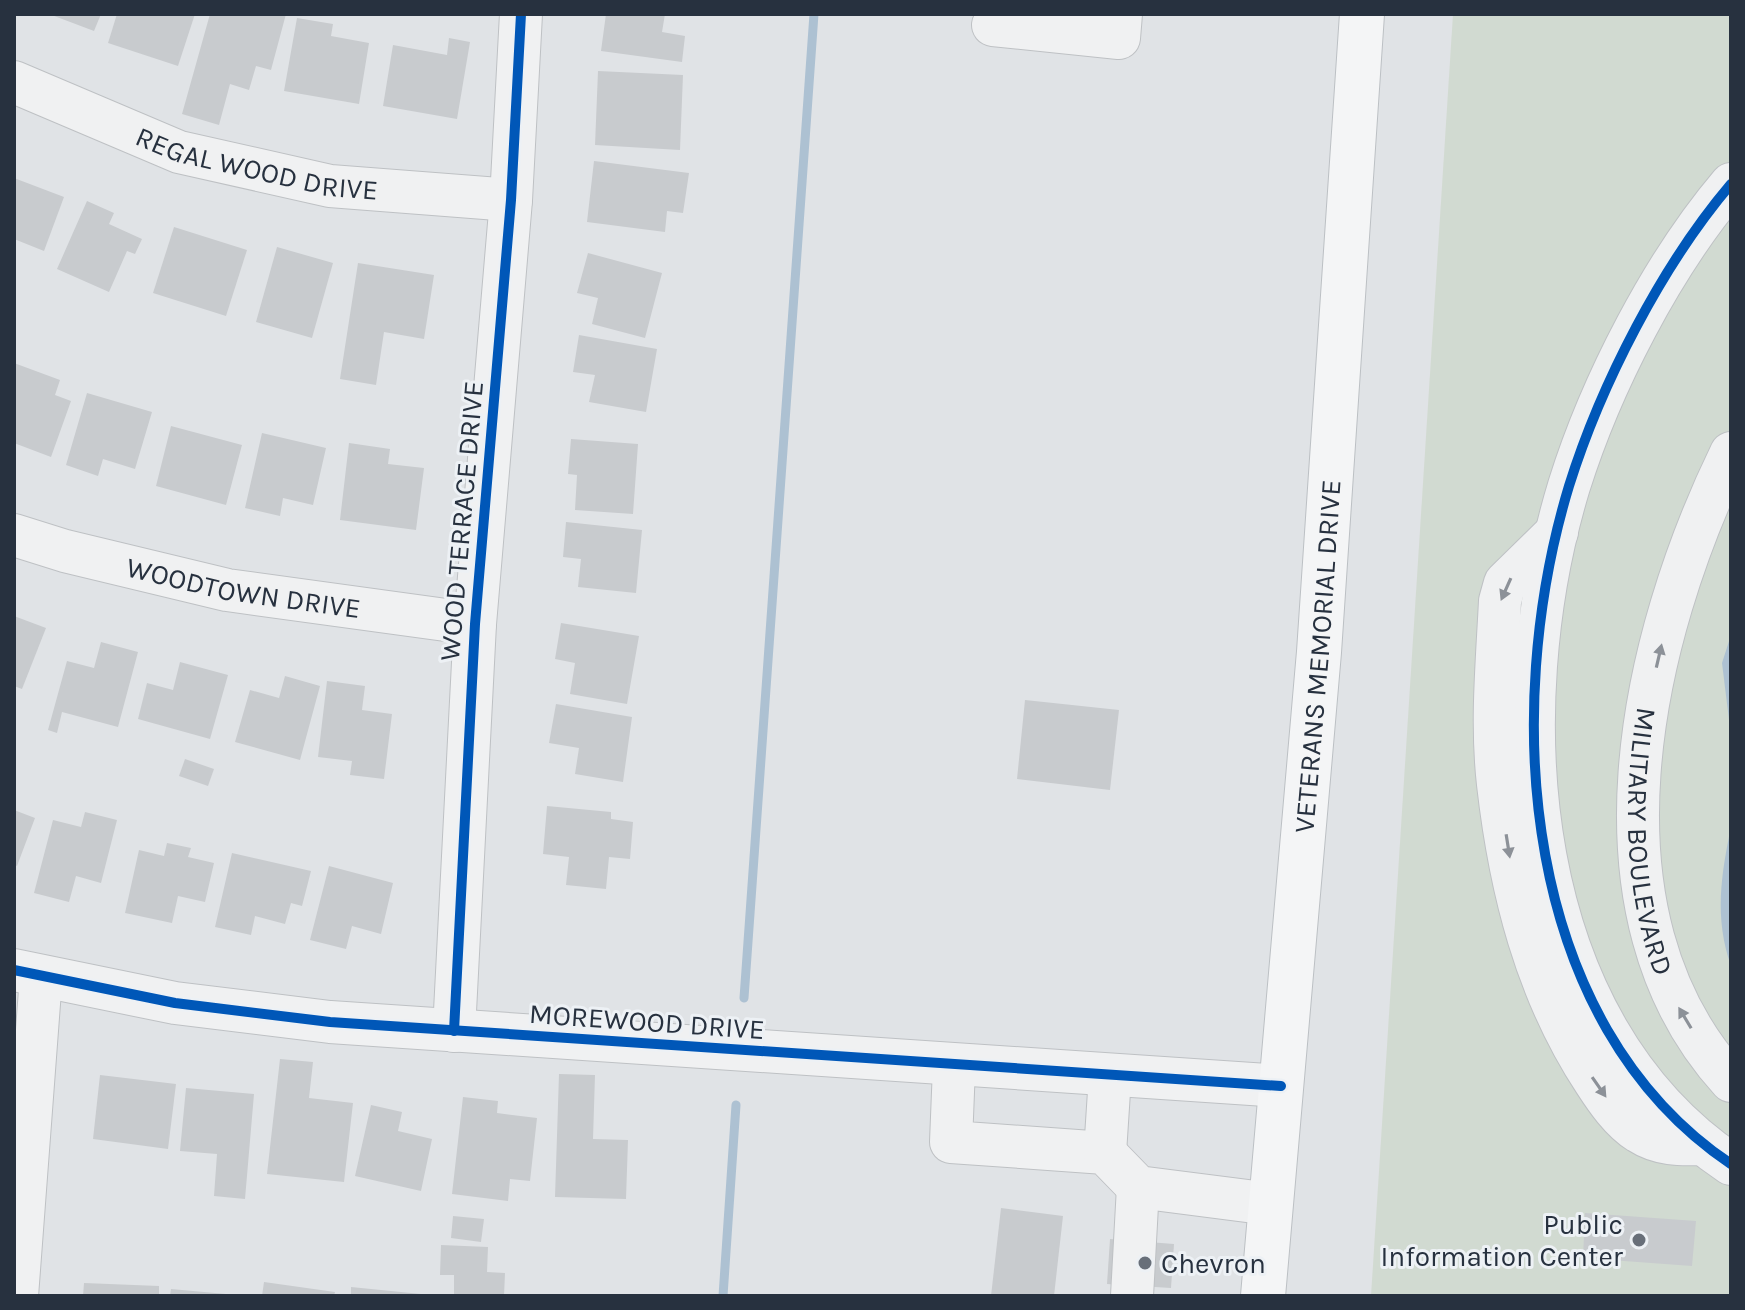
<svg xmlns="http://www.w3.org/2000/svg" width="1745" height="1310" font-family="Karla,sans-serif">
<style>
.green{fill:#d1dad1}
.water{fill:#adc1d2}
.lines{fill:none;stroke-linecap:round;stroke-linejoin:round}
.stream{stroke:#adc1d2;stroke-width:9}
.building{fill:#c8cbce}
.minor-casing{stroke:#bec1c4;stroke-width:44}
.major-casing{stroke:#bcc0c4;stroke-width:46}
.minor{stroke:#f0f1f2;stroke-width:42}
.major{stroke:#f4f5f6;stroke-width:44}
.cycleway-casing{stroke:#edf1f5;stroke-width:15}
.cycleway{stroke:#0057b8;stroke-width:10}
.oneway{fill:#8c9198}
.poi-dot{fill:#686f79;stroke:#edf1f5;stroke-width:3}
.labels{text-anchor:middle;stroke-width:6;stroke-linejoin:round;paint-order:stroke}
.street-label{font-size:28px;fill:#27313f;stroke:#edf1f5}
.poi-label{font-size:28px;fill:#27313f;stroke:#edf1f5;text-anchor:end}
</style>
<rect width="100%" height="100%" fill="#e0e3e6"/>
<!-- green -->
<polygon class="green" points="1453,14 1731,14 1731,1296 1371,1296"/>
<!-- water -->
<g class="water">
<polygon points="1731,635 1731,736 1722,663"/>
<path d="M1731 827V966C1714 918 1721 875 1731 827Z"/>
</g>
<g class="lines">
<!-- stream -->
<g class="stream">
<polyline points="744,998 814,14"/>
<polyline points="723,1296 736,1105"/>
</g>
</g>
<!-- building -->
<g class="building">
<polygon points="49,14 101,14 94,31"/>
<polygon points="117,14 195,14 178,66 108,43"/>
<polygon points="210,14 286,14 271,70 256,66 249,90 230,84 219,125 182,114"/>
<polygon points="606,14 665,14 662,32 685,36 682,62 601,51"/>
<polygon points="297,18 333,24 331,36 369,43 359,104 284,91"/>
<polygon points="449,38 470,42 457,119 383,106 393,45 447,55"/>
<polygon points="598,71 683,75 680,150 595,145"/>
<polygon points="594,161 689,173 683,213 667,211 665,232 587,222"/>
<polygon points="14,178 64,197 44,251 14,239"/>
<polygon points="87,201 114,213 109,224 142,239 135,254 127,251 109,292 57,269"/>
<polygon points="174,227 247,250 226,316 153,293"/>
<polygon points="277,247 333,263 312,338 256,322"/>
<polygon points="588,253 662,273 645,338 592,324 598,298 577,293"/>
<polygon points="358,263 434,275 424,339 384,332 376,385 340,379"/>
<polygon points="579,335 657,349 646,412 589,402 595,375 573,372"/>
<polygon points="14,363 60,380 55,395 71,401 51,457 14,443"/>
<polygon points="87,393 152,412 135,469 103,459 98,476 66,465"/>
<polygon points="171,426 242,445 226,505 156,486"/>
<polygon points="262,433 326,448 313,505 283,498 280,516 245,508"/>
<polygon points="571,439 638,444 633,514 575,510 577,475 568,474"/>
<polygon points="349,443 390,449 388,464 424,468 416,530 340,520"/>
<polygon points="566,522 642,530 636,593 578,587 581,559 563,557"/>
<polygon points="14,616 46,628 22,689 14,686"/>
<polygon points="561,623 639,636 627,704 570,694 575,663 555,659"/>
<polygon points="101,642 138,652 118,727 62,712 57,733 48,730 67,661 94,668"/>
<polygon points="180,662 228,675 210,739 138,719 147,683 173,690"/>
<polygon points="285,676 320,686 300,760 235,742 250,690 279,698"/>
<polygon points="327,681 365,686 362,710 392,714 384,779 350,775 352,761 318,757"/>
<polygon points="1025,700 1119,710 1110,790 1017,779"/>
<polygon points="556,704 632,717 623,782 575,774 579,748 549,743"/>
<polygon points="185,759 214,769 208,786 179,776"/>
<polygon points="547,806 611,812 611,819 633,822 630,859 609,857 606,889 566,885 569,857 543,854"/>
<polygon points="14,810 35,818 17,866 14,864"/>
<polygon points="85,812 117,820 101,883 76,876 69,902 34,893 53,820 81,827"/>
<polygon points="167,843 191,848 188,857 214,863 205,902 178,896 172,923 125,913 139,850 164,856"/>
<polygon points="232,853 311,871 302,906 291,903 285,924 255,916 251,935 215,927"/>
<polygon points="329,866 393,883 381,934 352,926 346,949 310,940"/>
<polygon points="280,1059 313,1062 309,1098 353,1103 344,1182 267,1174"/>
<polygon points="559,1074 595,1075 593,1139 628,1140 626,1199 555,1197"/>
<polygon points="100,1075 176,1084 168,1149 93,1139"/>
<polygon points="186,1088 254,1094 245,1199 214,1196 217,1154 180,1151"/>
<polygon points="463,1097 498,1101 497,1113 537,1118 530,1181 510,1179 508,1201 452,1194"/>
<polygon points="371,1105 402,1112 398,1131 432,1139 421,1191 355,1176"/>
<polygon points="1001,1208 1063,1216 1054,1296 991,1296"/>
<polygon points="1585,1213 1696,1221 1692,1266 1583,1258"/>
<polygon points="453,1216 484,1219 481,1242 451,1238"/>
<polygon points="1110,1239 1174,1244 1171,1288 1107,1284"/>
<polygon points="441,1245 488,1247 487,1272 505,1273 504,1296 454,1296 454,1275 440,1275"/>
<polygon points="264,1282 335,1292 334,1296 262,1296"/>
<polygon points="84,1283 159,1286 159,1296 83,1296"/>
<polygon points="351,1287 421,1294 421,1296 351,1296"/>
<polygon points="171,1289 226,1294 226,1296 170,1296"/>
</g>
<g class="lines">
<!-- minor casing -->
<g class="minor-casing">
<g id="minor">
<polyline points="993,25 1119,38 1121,14"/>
<path id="s1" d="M14 82 179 152 330 186 511 200"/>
<path d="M1731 184C1662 265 1601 384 1569 486 1501 710 1520 1022 1731 1164"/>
<path id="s2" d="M1731 453C1641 638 1577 913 1731 1081"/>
<path d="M1557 532 1505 583 1500 601C1497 662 1491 723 1498 784 1510 889 1536 993 1595 1082 1606 1099 1621 1121 1639 1132 1659 1145 1680 1145 1703 1144"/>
<path id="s3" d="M14 535 65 551 227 590 475 624"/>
<polyline points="14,970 175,1003 330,1022 1281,1086"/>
<polyline points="454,1031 475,624 511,200 521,14"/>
<polyline points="954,1067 951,1142 1105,1153 1138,1187 1270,1204"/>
<polyline points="1105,1153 1110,1076"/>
<polyline points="17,1296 41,977"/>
<polyline points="1132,1296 1138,1187"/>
</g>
</g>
<!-- major casing -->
<g class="major-casing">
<g id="major">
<path id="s4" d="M1263 1296 1319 652 1362 14"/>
</g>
</g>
<!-- minor -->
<use href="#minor" class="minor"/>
<!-- major -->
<use href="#major" class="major"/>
<!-- cycleway casing -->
<g class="cycleway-casing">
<g id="cycleway">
<path d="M1731 184C1662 265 1601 384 1569 486 1501 710 1520 1022 1731 1164"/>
<polyline points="14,970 175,1003 330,1022 1281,1086"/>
<polyline points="454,1031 475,624 511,200 521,14"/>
</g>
</g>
<!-- cycleway -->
<use href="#cycleway" class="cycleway"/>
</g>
<!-- one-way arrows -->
<defs><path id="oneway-solid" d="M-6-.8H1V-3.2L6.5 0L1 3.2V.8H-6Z" transform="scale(2)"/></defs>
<g class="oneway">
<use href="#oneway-solid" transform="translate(1506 589) rotate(114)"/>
<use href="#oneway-solid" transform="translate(1659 656) rotate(-77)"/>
<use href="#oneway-solid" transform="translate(1508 846) rotate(81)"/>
<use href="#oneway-solid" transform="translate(1685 1018) rotate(-121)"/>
<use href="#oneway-solid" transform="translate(1599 1087) rotate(55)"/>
</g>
<!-- markers -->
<g class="poi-dot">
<circle cx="1639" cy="1240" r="8"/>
<circle cx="1145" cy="1263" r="8"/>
</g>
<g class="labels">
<!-- street labels -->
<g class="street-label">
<text dy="10" stroke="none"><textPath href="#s1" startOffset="258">REGAL WOOD DRIVE</textPath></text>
<text transform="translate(461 521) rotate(-85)" y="10">WOOD TERRACE DRIVE</text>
<text dy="10" stroke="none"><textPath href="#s3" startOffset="236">WOODTOWN DRIVE</textPath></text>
<text dy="10" stroke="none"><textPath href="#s4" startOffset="642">VETERANS MEMORIAL DRIVE</textPath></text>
<text dy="10" stroke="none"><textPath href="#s2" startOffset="404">MILITARY BOULEVARD</textPath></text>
<text transform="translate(647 1021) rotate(4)" y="10">MOREWOOD DRIVE</text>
</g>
<!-- poi labels -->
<g class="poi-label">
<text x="1623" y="1234">Public<tspan x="1623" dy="32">Information Center</tspan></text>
<text x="1161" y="1273" text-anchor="start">Chevron</text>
</g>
</g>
<!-- border -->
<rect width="1745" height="1310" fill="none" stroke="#27313f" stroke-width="32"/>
</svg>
